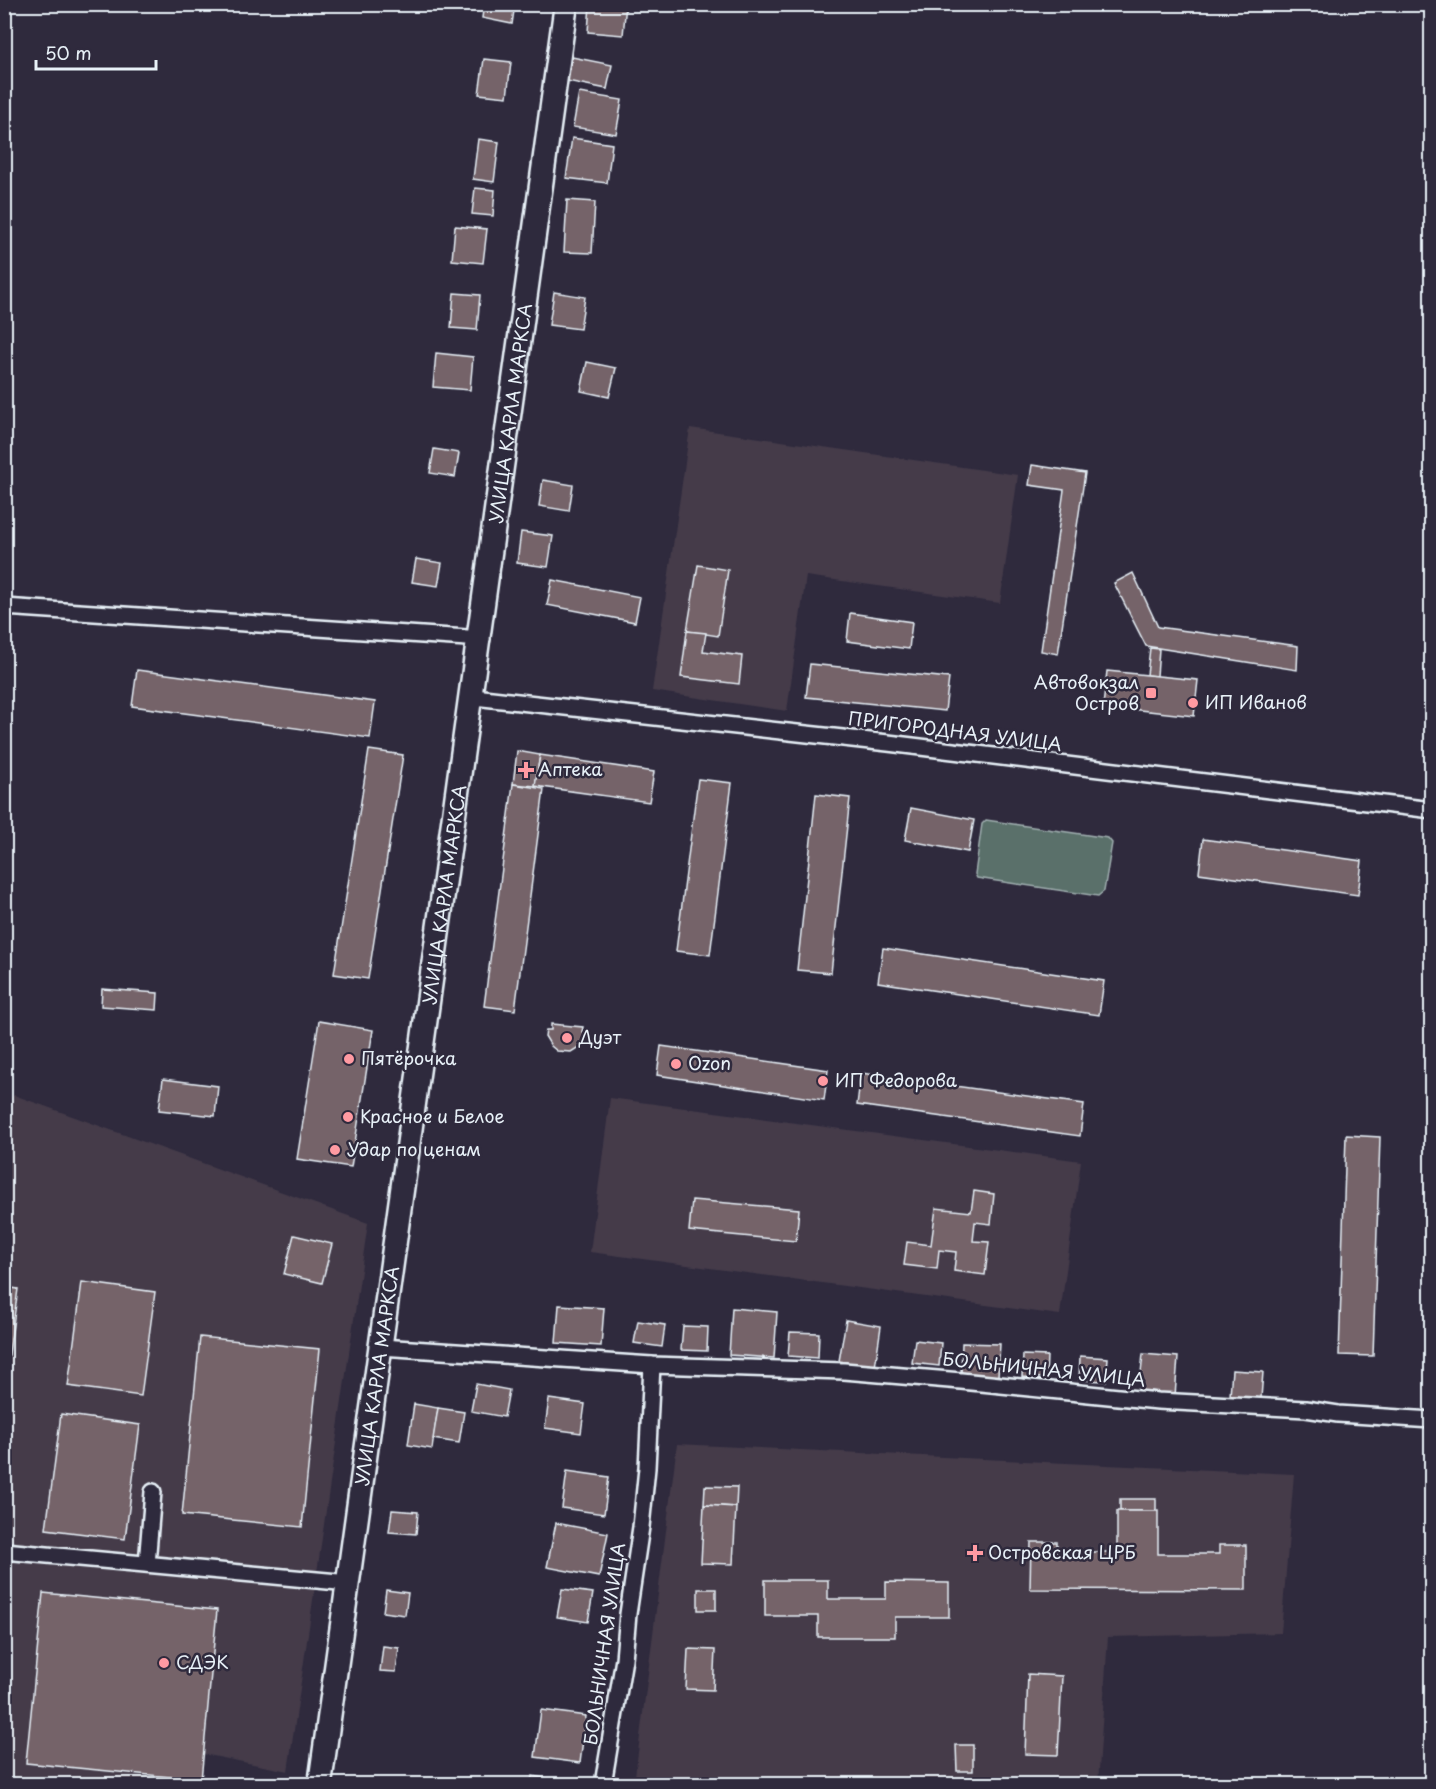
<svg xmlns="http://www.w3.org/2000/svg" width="1436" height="1789" font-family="'Playpen Sans',sans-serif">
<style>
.built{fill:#443b4a}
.park{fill:#5a706a;stroke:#a1b0b1;stroke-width:1.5}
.building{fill:#756369;stroke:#e8f1f8;stroke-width:1.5}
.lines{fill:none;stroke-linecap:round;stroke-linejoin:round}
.minor-casing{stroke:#e8f1f8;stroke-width:20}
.secondary-casing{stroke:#e8f1f8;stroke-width:27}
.minor{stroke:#2f2a3d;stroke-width:15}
.secondary{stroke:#2f2a3d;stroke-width:22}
.poi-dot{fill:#ff9aa2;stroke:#2f2a3d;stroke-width:2}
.labels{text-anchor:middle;stroke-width:5;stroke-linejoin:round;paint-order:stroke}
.street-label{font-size:18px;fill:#e8f1f8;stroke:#2f2a3d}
.poi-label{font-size:18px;fill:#e8f1f8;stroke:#2f2a3d;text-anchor:start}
</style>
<rect width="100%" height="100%" fill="#2f2a3d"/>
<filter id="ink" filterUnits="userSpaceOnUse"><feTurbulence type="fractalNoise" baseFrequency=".0167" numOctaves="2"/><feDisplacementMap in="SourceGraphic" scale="12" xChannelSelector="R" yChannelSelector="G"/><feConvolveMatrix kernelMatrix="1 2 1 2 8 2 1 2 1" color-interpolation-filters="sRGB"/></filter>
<g filter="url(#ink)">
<!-- built -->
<g class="built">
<polygon points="690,428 1018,475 1000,603 806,576 787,711 652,691"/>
<polygon points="14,1095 368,1223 288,1771 203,1754 201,1784 5,1784 4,1105"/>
<polygon points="610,1098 1081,1161 1060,1315 590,1252"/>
<polygon points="677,1444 1294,1474 1281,1633 1108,1637 1098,1784 634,1784"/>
</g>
<!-- park -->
<polygon class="park" points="986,820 1108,838 1112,843 1104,891 1098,896 977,878 975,874 982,824"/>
<!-- building -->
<g class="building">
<polygon points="484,4 515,4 512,24 482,18"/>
<polygon points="590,4 626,4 623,35 588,32"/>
<polygon points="572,57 612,65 607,89 567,81"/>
<polygon points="484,59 511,62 507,97 479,94"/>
<polygon points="579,93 622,100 616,134 573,127"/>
<polygon points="572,138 612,144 607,183 566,178"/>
<polygon points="478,139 499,142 494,182 473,179"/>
<polygon points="475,188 495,190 493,216 472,214"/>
<polygon points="567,200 595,202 592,253 564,252"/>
<polygon points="455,226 487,229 483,263 452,260"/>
<polygon points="554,292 585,297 580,329 549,325"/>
<polygon points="454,293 480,295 477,330 451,328"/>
<polygon points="436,353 473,357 470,390 433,387"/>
<polygon points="587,362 616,368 609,397 581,391"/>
<polygon points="434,449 459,453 455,477 430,473"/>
<polygon points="1032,465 1085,473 1058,654 1041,651 1064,490 1029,485"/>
<polygon points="543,480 573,485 569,511 539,506"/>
<polygon points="521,532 553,536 548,567 517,563"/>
<polygon points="416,559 442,563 438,586 412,582"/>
<polygon points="698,565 728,570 718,636 687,631"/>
<polygon points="1133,573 1158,627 1298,646 1297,670 1146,646 1114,583"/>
<polygon points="552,580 640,597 635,622 547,605"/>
<polygon points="850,613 912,622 909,649 847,641"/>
<polygon points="687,631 706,633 703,651 742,656 739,684 681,677"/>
<polygon points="1150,648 1159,649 1157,676 1147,675"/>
<polygon points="810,664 949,678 945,711 806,697"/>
<polygon points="137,670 375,702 370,738 132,706"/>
<polygon points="1107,671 1198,680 1194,716 1103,706"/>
<polygon points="369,750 403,755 368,979 334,974"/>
<polygon points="517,751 540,755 535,786 513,784"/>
<polygon points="540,755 654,772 649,802 535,786"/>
<polygon points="698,779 732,783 710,955 676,951"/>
<polygon points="513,784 544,789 515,1010 484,1006"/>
<polygon points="816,794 850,798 831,973 797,970"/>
<polygon points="911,808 974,820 968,852 905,840"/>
<polygon points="1203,839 1362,861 1358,895 1199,873"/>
<polygon points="883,948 1104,981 1099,1015 878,982"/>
<polygon points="102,989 158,993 157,1010 101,1006"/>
<polygon points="319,1021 373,1030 351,1167 297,1159"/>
<polygon points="551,1024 583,1027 582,1032 588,1033 587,1039 582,1045 571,1052 557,1051 551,1046 545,1036 546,1030 551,1030"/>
<polygon points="661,1046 828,1070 824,1100 657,1075"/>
<polygon points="861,1073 1084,1104 1080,1136 857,1105"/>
<polygon points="163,1079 218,1086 215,1116 159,1110"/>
<polygon points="1346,1135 1380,1137 1373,1356 1339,1355"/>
<polygon points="974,1191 994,1194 991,1224 975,1222 973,1241 989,1242 985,1275 954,1271 956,1252 939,1250 937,1269 904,1265 907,1242 931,1245 936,1208 971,1212"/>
<polygon points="692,1200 799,1209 796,1241 689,1231"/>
<polygon points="294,1235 332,1244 322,1283 284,1274"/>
<polygon points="82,1282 155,1292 141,1396 68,1386"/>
<polygon points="4,1287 18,1289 4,1390"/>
<polygon points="559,1305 604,1308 601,1346 556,1343"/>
<polygon points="732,1308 777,1312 774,1358 729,1355"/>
<polygon points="846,1320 881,1326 875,1367 839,1361"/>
<polygon points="638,1321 665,1325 662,1347 634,1343"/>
<polygon points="683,1326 708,1327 707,1351 681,1350"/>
<polygon points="790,1332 819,1333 818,1358 788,1356"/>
<polygon points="200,1337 320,1349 302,1527 182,1515"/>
<polygon points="915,1340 941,1343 939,1366 912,1363"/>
<polygon points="962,1343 1000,1344 998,1376 961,1375"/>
<polygon points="1143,1354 1178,1357 1175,1396 1139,1392"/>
<polygon points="1023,1355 1047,1356 1046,1378 1022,1377"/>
<polygon points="1080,1356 1108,1358 1106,1381 1079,1380"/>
<polygon points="1232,1370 1263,1372 1261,1398 1230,1396"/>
<polygon points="476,1384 509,1390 504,1417 471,1411"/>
<polygon points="549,1399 585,1404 581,1433 545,1428"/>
<polygon points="414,1404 438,1408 432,1449 408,1445"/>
<polygon points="438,1408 464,1412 459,1443 433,1439"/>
<polygon points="61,1414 140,1425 125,1539 46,1529"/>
<polygon points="567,1471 609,1477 604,1514 562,1508"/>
<polygon points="705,1486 737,1487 736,1507 704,1505"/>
<rect x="1120" y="1499" width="36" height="12"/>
<polygon points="704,1505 736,1507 733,1564 701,1563"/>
<polygon points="392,1510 418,1512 416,1534 389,1532"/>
<polygon points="1117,1511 1158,1511 1158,1554 1219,1554 1219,1545 1246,1545 1246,1590 1030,1589 1031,1542 1057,1542 1057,1552 1117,1552"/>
<polygon points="556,1523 608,1533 599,1577 547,1567"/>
<polygon points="765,1580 828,1580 828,1599 886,1599 886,1582 949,1583 949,1617 895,1617 895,1637 818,1637 818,1616 765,1616"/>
<polygon points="562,1589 593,1593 588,1622 557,1617"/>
<rect x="698" y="1589" width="18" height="21"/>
<polygon points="386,1590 408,1593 405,1615 383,1612"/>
<polygon points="43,1593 217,1610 201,1780 26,1763"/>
<polygon points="383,1646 399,1648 396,1672 380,1671"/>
<polygon points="688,1649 715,1650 713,1690 686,1689"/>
<polygon points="1028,1674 1062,1676 1058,1755 1025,1754"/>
<polygon points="541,1710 586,1716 580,1763 535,1757"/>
<polygon points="956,1745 973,1745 973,1771 957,1771"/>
<polygon points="532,1776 565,1782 565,1784 530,1784"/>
</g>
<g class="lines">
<!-- minor casing -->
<g class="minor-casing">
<g id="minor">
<polyline points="4,607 482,639"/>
<polyline points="474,697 888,743 1432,810"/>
<polyline points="381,1347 652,1365 844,1371 961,1381 1158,1401 1306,1409 1338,1414 1432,1420"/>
<polyline points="4,1551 349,1583"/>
<polyline points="147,1564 153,1492"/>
<polyline points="603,1784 624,1659 628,1614 641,1527 647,1468 652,1365"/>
</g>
</g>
<!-- secondary casing -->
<g class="secondary-casing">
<g id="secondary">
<path id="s1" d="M320 1784C404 1191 488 598 566 4"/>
</g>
</g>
<!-- minor -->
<use href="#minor" class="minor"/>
<!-- secondary -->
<use href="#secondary" class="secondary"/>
</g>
</g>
<!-- markers -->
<g class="poi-dot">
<rect x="1145" y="687" width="12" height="12" rx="3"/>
<circle cx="1193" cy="703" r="6"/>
<path d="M523 761h6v6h6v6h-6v6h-6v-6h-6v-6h6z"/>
<circle cx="567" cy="1038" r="6"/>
<circle cx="349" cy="1059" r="6"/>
<circle cx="676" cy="1064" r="6"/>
<circle cx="823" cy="1081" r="6"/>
<circle cx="348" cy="1117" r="6"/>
<circle cx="335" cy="1150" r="6"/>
<path d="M972 1544h6v6h6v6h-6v6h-6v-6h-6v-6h6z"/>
<circle cx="164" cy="1663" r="6"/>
</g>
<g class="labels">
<!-- street labels -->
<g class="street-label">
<text dy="6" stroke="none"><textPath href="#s1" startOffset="1384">УЛИЦА КАРЛА МАРКСА</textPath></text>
<text transform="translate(955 732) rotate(7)" y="6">ПРИГОРОДНАЯ УЛИЦА</text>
<text dy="6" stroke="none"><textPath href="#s1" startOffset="898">УЛИЦА КАРЛА МАРКСА</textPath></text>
<text transform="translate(1044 1370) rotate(6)" y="6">БОЛЬНИЧНАЯ УЛИЦА</text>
<text dy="6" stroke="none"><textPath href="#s1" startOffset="412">УЛИЦА КАРЛА МАРКСА</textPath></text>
<text transform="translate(605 1644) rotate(-82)" y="6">БОЛЬНИЧНАЯ УЛИЦА</text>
</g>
<!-- poi labels -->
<g class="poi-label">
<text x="1139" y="689" text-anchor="end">Автовокзал<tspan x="1139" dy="21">Остров</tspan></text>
<text x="1205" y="709">ИП Иванов</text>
<text x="538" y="776">Аптека</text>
<text x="579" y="1044">Дуэт</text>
<text x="361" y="1065">Пятёрочка</text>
<text x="688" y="1070">Ozon</text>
<text x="835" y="1087">ИП Федорова</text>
<text x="360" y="1123">Красное и Белое</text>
<text x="347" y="1156">Удар по ценам</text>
<text x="988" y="1559">Островская ЦРБ</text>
<text x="176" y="1669">СДЭК</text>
</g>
</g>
<!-- margin -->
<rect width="1436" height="1789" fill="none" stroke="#2f2a3d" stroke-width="24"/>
<rect x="12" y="12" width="1412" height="1765" fill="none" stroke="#e8f1f8" stroke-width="2" filter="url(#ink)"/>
<!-- scale -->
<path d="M36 60v9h120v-9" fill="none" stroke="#e8f1f8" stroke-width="3"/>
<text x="45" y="60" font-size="18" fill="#e8f1f8" stroke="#2f2a3d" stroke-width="4.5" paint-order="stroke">50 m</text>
</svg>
